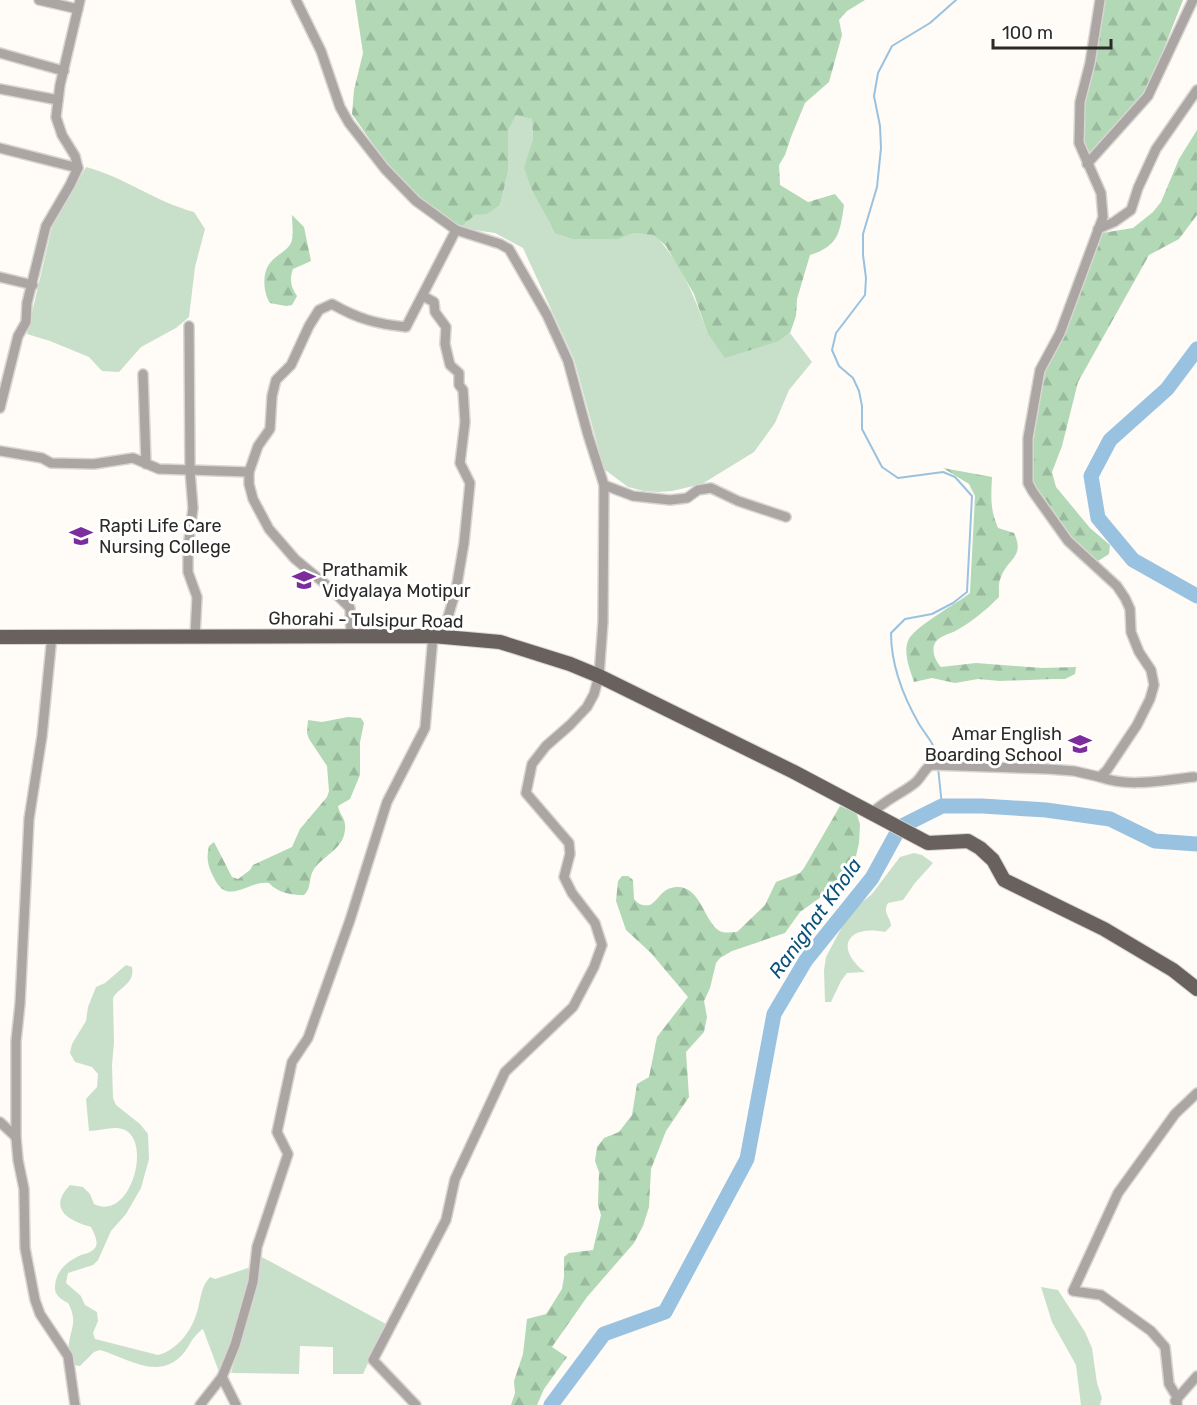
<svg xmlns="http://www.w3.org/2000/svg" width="1197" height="1405" font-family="Rubik,sans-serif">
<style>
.grass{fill:#c8e0ca}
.forest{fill:url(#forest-firs)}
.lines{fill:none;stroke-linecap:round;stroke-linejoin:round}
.stream{stroke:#99c2e0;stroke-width:2}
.river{stroke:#99c2e0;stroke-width:15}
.minor-casing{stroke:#d9d5d1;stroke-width:12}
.primary-casing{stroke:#d9d5d1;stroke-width:16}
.minor{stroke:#aba6a4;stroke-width:9}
.primary{stroke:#68615d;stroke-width:14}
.labels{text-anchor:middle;stroke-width:6;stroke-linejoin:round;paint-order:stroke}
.poi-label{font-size:18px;fill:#2c2a27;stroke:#fff;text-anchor:start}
.street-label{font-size:18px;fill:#2c2a27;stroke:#fff}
.water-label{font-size:20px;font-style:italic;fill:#0b527a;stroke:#fff}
</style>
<defs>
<pattern id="forest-firs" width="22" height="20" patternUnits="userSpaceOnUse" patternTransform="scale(1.5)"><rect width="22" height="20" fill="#b2d8b6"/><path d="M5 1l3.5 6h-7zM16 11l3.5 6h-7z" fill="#99ba9c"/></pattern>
</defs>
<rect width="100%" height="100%" fill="#fffbf6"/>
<!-- grass -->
<g class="grass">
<path d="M516 114 532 119 533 139 525 168 556 234 572 239H619L634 233 654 234C680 261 695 297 707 332L779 341 790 333 812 362 789 390 775 423 754 452 702 484 672 491 659 492 644 491 628 487 604 469 574 359 523 248 495 233 460 228 475 215 487 213 500 205 508 172V131Z"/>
<path d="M86 167C124 177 156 202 194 212L205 229 195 267 189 317 176 328 141 347 119 372 102 371 89 357 50 341 27 334 52 227Z"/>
<path d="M914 853 922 855 933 863 915 883 903 900 888 903C882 913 891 917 891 926L885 932C847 924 834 948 865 972L847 973 841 981 831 1002H825L824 970 826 957 850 912 872 894 900 857Z"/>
<path d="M126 965 132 967C135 984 120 986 113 998L114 1042 112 1065 113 1098 116 1105 140 1124 148 1134 149 1159 141 1188 126 1214 111 1231 98 1260 93 1265 68 1273 66 1283 81 1296 85 1305 97 1312 98 1321 93 1333 95 1339 158 1355C175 1351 189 1334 195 1318 201 1304 199 1289 210 1277L215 1279 251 1267 243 1312 219 1372 203 1329C189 1339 191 1347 180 1357 156 1380 125 1357 100 1350L94 1352 80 1366 74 1365C72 1360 69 1356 69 1351 67 1333 80 1324 68 1303 61 1299 54 1295 55 1286 56 1270 68 1261 81 1255 85 1254 92 1252 94 1249 100 1244 94 1233 91 1227 69 1221 47 1209 70 1185L83 1187 90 1194 94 1204C130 1222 152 1143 125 1130 114 1125 101 1131 89 1131L86 1099 97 1087 98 1074 92 1067 75 1062 70 1053 72 1044 86 1021 88 1007 96 987 105 983Z"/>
<polygon points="260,1256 386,1324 363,1374 333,1374 333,1347 300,1346 299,1374 231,1373 257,1283"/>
<polygon points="1041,1287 1058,1290 1085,1332 1092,1348 1097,1383 1102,1398 1100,1405 1081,1405 1076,1365 1052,1322"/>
</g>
<!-- forest -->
<g class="forest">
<path d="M355 0H865L847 11 839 20 842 35 829 82 805 103 791 137 785 155 779 165 780 185 808 202 835 194 844 205C840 232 839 246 810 255L797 299 796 316 790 333 779 341 725 358 707 332 694 294 666 246 654 235 634 233 619 239H572L556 234 532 190 524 168 533 139 532 119 516 115 508 131V172L500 205 487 214 475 215 460 228 433 210 393 173 352 114 354 90 363 53Z"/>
<path d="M1104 0H1183L1146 94 1087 156C1075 125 1087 96 1094 65 1099 44 1101 21 1104 0Z"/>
<path d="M1197 130V215L1179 239 1149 255 1078 382 1062 446 1052 472 1056 487 1090 528 1110 545 1109 554 1098 561C1082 559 1047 505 1036 490L1032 480 1031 456 1045 369 1065 334 1092 255 1102 233 1133 228 1153 212 1161 202 1179 159Z"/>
<path d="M292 215 304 227 311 261 293 269C289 280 291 287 297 296L292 305 286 306 270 303C263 292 262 273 270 263 276 255 286 252 291 243 294 236 292 223 292 215Z"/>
<path d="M943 468 992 477C991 498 990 509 998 528L1014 533C1025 557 1009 557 1001 577 998 583 999 591 999 597 986 610 973 621 957 630 949 635 938 635 934 645 932 654 936 661 941 667L976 663 1042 668 1076 667 1075 674 1065 679H1053L1000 681 978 679 955 683 932 678 914 682C910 670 903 653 908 641 912 628 956 604 970 593L975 496 969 484Z"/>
<path d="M348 717 361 718 364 723 360 742V775L350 799 338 806C339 813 344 817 345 824 347 848 326 853 314 869 308 878 312 888 304 895 291 895 278 893 269 883 247 880 228 907 214 878 208 866 206 860 209 846L214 842 232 877 238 879 250 870 253 865 292 847 300 829 327 797 329 791 327 766 309 739 307 733 308 720 322 722Z"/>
<path d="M840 806 856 812 860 824 859 843 856 856 850 867 828 892 800 912 785 933 732 951 720 958 716 963 710 988 704 1001 707 1017 704 1032 686 1052 689 1097 666 1131 651 1169 649 1207 643 1226 634 1243 587 1297 552 1347 567 1357 544 1389 537 1405H511L515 1393 514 1381 523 1354 527 1319 546 1314 550 1308 562 1289 564 1277V1257L569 1253 593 1250 601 1215 598 1205 599 1172 595 1161 597 1147 604 1138 619 1132 632 1115 637 1084 649 1077 657 1037 688 997 651 953 626 930 616 901 618 881 622 876H628L633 880 634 899C639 905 643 906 650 905 657 901 661 892 668 889 699 878 702 918 718 930 723 934 731 932 737 932L765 905 776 882 800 873 804 868Z"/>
</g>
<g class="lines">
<!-- stream -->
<g class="stream">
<path d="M938 761C936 745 927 737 919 724 903 696 891 665 891 633L905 619 932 614 953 603 967 592 972 496 955 477 943 472 898 478 882 467 862 429V406L859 391 853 378 839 366 832 350 836 333 865 295 866 278 863 255V234L877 187 881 148 880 126 874 96 878 73 892 46 930 23 956 0"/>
<polyline points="938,767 942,806"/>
</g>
<!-- river -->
<g class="river">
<polyline points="1197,349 1167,389 1110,440 1091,476 1098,518 1133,560 1197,596"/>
<polyline points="551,1405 604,1334 665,1312 747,1159 774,1014 806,960 872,878 900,827 942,806 982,806 1046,810 1110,819 1155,841 1197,844"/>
</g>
<!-- minor casing -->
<g class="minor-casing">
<g id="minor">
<polyline points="39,0 78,9"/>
<polyline points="296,0 321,51 340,107 349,123 385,169 416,201 456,230 500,244 509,249 547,315 568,361 588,435 604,485 603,622 599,676 594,694 587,707 570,725 546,746 532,764 526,793 569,843 570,854 564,877 572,893 595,923 602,945 594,967 573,1007 505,1072 455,1179 446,1220 373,1360 416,1405"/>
<polyline points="0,53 64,71"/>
<polyline points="0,89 58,100"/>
<polyline points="0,148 78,168"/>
<polyline points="1087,164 1148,96 1193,0"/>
<polyline points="1098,229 1114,222 1131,210 1138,188 1156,149 1197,90"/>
<polyline points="0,277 33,285"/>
<polyline points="423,296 434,302 435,312 446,327 445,344 450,365 459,373 459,385 463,390 465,422 460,463 470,483 464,543 456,590 442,637"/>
<polyline points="189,326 190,471 193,508 188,548 188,572 197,597 195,636"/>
<polyline points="143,374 146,464"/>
<polyline points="0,408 18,336 26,322 27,303 46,226 70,185 78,168 75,156 62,135 56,117 60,85 80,0"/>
<polyline points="0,451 42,458 51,463 94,464 133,458 159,469 249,472"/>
<polyline points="604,485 633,496 670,500 687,498 698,490 711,488 738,501 786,517"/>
<path d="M351 635 350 608 330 588 295 559 269 529 253 499 249 484V472L258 446 270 429 272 396 276 380 291 365 309 326 319 310 332 304C358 319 377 324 406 327L456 230"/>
<polyline points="52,636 42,736 29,819 20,1004 16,1041 16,1137 18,1160 24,1189 25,1248 35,1300 40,1314 68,1356 75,1405"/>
<path d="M1100 777C1130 788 1163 780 1194 777"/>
<path d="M872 813C885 800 901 794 915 783 922 777 924 769 931 765L1048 769 1074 771 1100 777 1107 770 1137 725 1150 699 1154 685 1151 670 1139 652 1131 632 1130 609 1125 598 1117 586 1068 541 1033 492 1028 483V438L1040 370 1060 333 1103 217 1101 193 1079 143 1080 102 1090 63 1100 0"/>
<polyline points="0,1122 16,1137"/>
<polyline points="222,1377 236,1405"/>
<polyline points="1175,1401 1197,1376"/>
<polyline points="200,1405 222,1377 235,1345 253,1282 257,1247 288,1154 277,1132 292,1062 308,1038 350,920 387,802 425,728 433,636"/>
<polyline points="1177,1405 1177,1397 1169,1384 1165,1347 1151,1331 1101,1295 1073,1291 1118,1193 1175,1114 1197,1093"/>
</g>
</g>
<!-- primary casing -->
<g class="primary-casing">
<polyline id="primary" points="0,637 433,636 500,642 570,664 599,676 794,772 928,843 968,841 980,848 993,860 1004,880 1104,929 1173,970 1197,989"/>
</g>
<!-- minor -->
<use href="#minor" class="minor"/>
<!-- primary -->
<use href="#primary" class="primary"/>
</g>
<!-- icons -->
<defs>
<g id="university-bare" transform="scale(1.8)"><path d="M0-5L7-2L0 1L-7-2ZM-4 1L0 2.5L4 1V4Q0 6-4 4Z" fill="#7b2d9e" stroke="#fff" stroke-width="2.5" paint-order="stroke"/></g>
<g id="school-bare" transform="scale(1.8)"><path d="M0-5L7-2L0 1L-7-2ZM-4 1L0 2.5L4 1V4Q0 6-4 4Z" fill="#7b2d9e" stroke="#fff" stroke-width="2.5" paint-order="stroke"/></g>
</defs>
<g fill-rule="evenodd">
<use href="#university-bare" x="81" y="536"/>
<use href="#school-bare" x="304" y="580"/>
<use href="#school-bare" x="1080" y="744"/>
</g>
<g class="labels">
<!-- poi labels -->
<g class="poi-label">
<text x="99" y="532">Rapti Life Care<tspan x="99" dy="21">Nursing College</tspan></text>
<text x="322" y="576">Prathamik<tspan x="322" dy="21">Vidyalaya Motipur</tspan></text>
<text x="1062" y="740" text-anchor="end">Amar English<tspan x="1062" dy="21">Boarding School</tspan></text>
</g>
<!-- street labels -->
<g class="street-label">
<text transform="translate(366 620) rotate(1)" y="6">Ghorahi - Tulsipur Road</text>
</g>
<!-- water labels -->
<g class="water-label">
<text transform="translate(815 918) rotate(-54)" y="7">Ranighat Khola</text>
</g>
</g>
<!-- scale -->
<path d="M993 39v9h118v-9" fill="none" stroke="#2c2a27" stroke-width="3"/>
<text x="1002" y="39" font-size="18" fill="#2c2a27" stroke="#ffffff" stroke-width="4.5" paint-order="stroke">100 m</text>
</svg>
